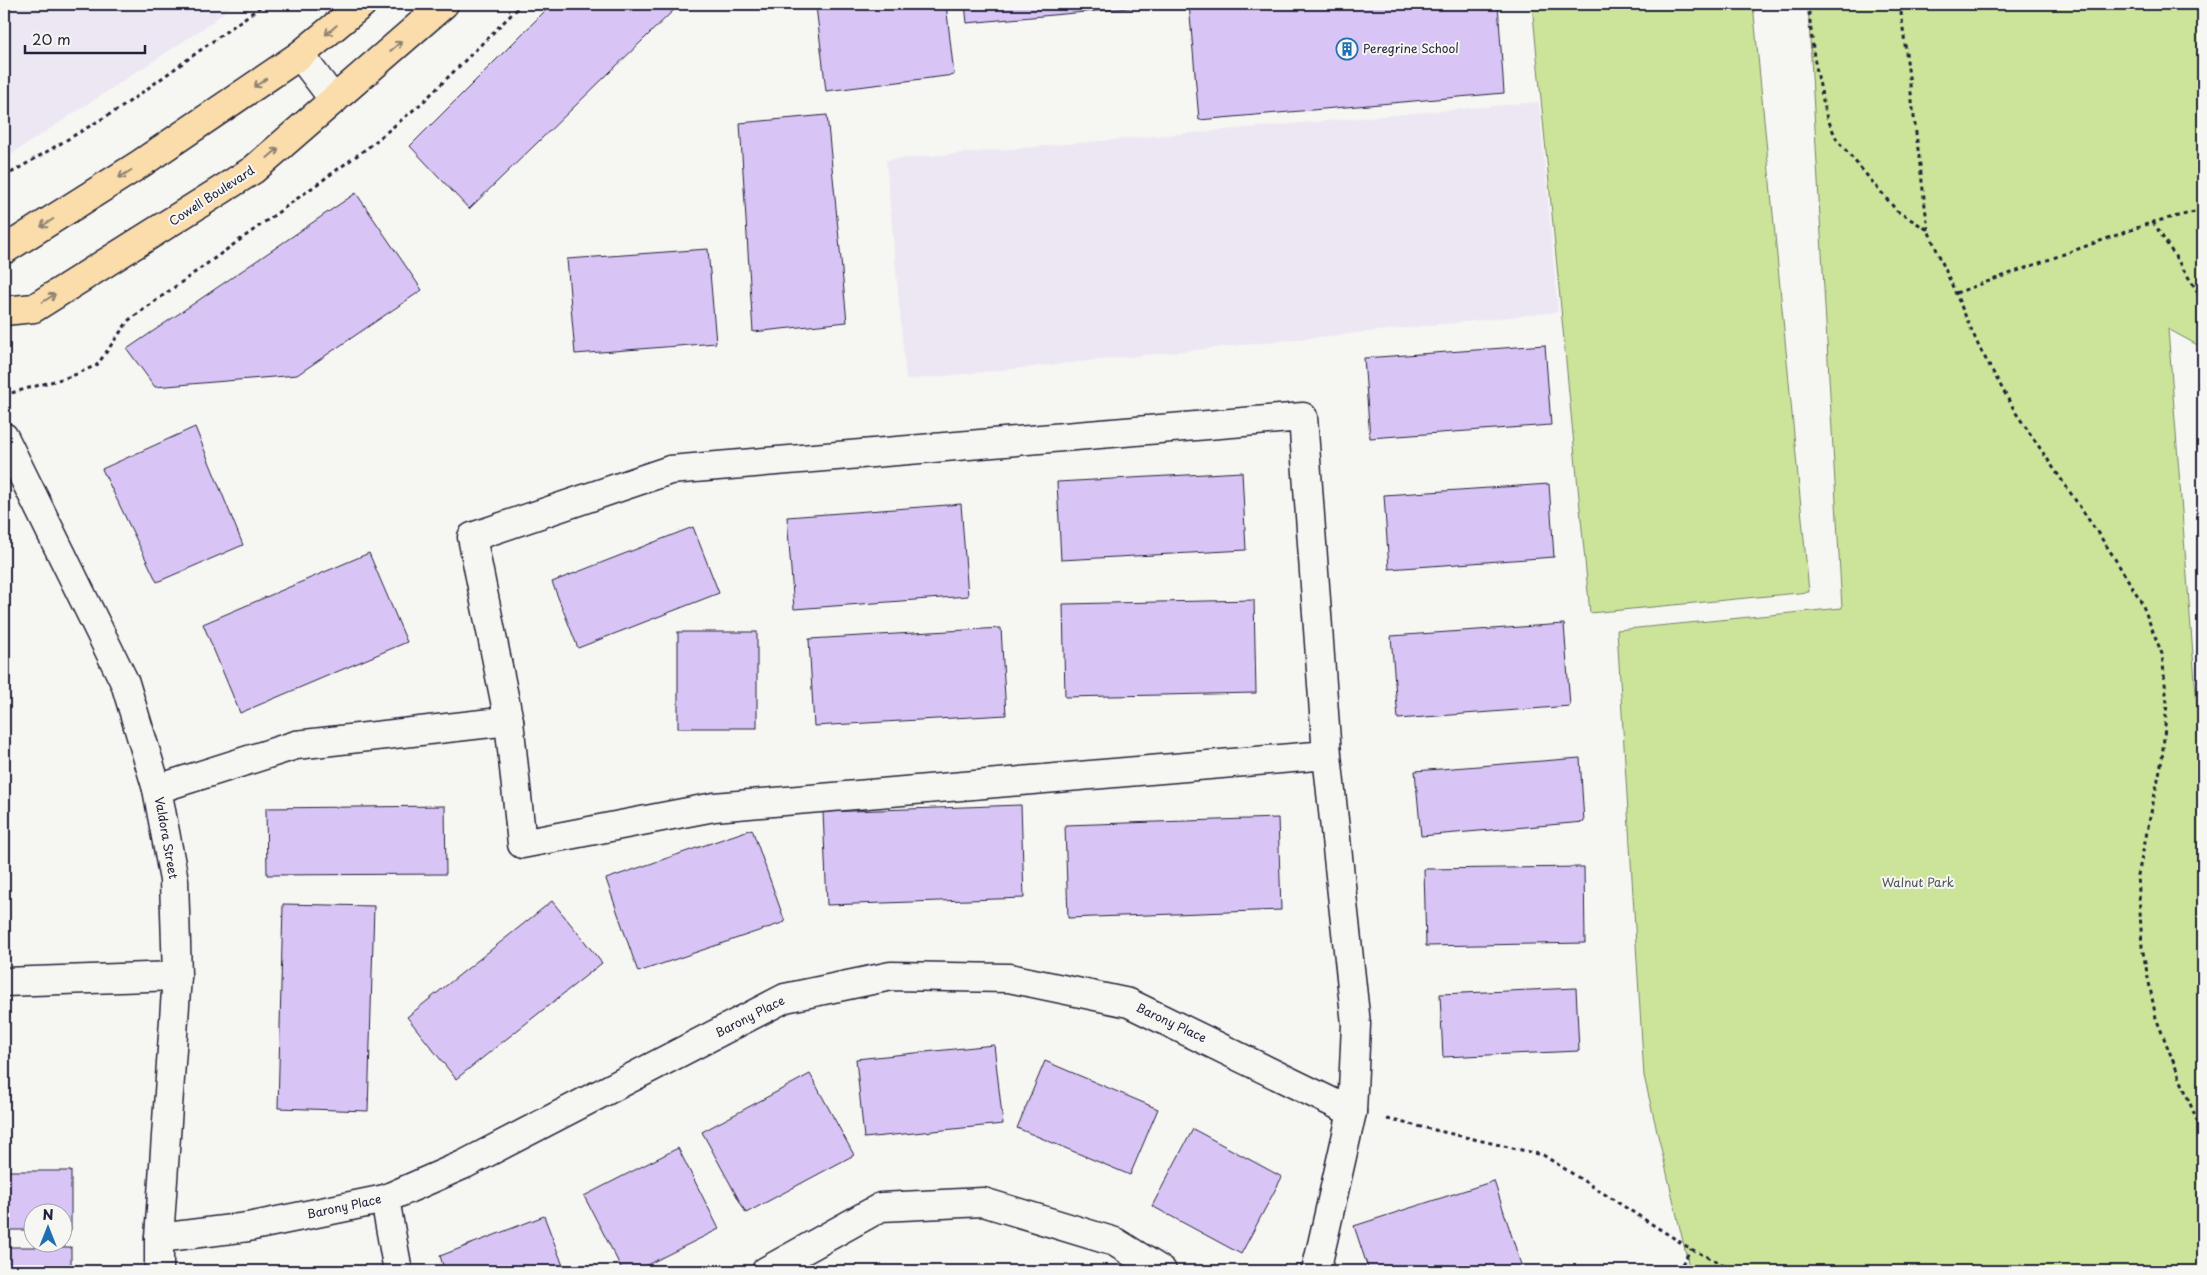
<svg xmlns="http://www.w3.org/2000/svg" width="2207" height="1275" font-family="'Playpen Sans',sans-serif">
<style>
.built{fill:#ede7f3}
.green{fill:#cce49a;stroke:#77836a}
.building{fill:#d8c5f6;stroke:#22223b}
.lines{fill:none;stroke-linecap:round;stroke-linejoin:round}
.minor-casing{stroke:#22223b;stroke-width:31}
.major-casing{stroke:#22223b;stroke-width:31}
.path{stroke:#22223b;stroke-width:3;stroke-dasharray:4 4;stroke-linecap:butt}
.minor{stroke:#f6f6f2;stroke-width:28}
.major{stroke:#faddab;stroke-width:28}
.oneway{stroke:#8e8073}
.labels{text-anchor:middle;stroke-width:4;stroke-linejoin:round;paint-order:stroke}
.poi-label{font-size:12px;fill:#22223b;stroke:#f6f6f2;text-anchor:start}
.street-label{font-size:12px;fill:#22223b;stroke:#f6f6f2}
.park-label{font-size:12px;fill:#4c5253;stroke:#f6f6f2}
</style>
<rect width="100%" height="100%" fill="#f6f6f2"/>
<filter id="ink" filterUnits="userSpaceOnUse"><feTurbulence type="fractalNoise" baseFrequency=".02" numOctaves="2"/><feDisplacementMap in="SourceGraphic" scale="10" xChannelSelector="R" yChannelSelector="G"/><feConvolveMatrix kernelMatrix="1 2 1 2 8 2 1 2 1" color-interpolation-filters="sRGB"/></filter>
<g filter="url(#ink)">
<!-- built -->
<g class="built">
<polygon points="4,4 234,4 211,23 4,159"/>
<polygon points="1539,102 1558,312 906,380 886,160"/>
</g>
<!-- green -->
<g class="green">
<polygon points="1532,4 1753,4 1809,592 1590,613"/>
<polygon points="1808,4 2203,4 2203,348 2168,329 2203,785 2203,1271 1690,1271 1644,1076 1617,630 1842,608"/>
</g>
<!-- building -->
<g class="building">
<polygon points="552,4 680,4 469,209 410,146"/>
<polygon points="832,4 946,4 954,75 826,91 816,6"/>
<polygon points="965,4 1139,4 1139,7 967,23"/>
<polygon points="1189,4 1498,4 1504,93 1199,120"/>
<polygon points="827,115 847,322 753,332 740,123"/>
<polygon points="356,193 422,290 297,375 155,387 127,349"/>
<polygon points="708,249 716,343 575,354 567,259"/>
<polygon points="1545,345 1551,425 1370,438 1364,358"/>
<polygon points="195,427 243,545 157,582 102,469"/>
<polygon points="1242,472 1246,550 1061,560 1057,482"/>
<polygon points="1549,484 1554,557 1389,569 1384,495"/>
<polygon points="961,504 968,596 794,609 787,517"/>
<polygon points="693,527 719,593 578,648 552,582"/>
<polygon points="369,553 407,642 240,713 203,624"/>
<polygon points="1254,600 1256,693 1065,697 1063,604"/>
<polygon points="1564,624 1570,706 1398,719 1391,636"/>
<polygon points="1001,628 1006,715 814,726 809,639"/>
<rect x="678" y="632" width="79" height="96"/>
<polygon points="1580,758 1584,822 1421,836 1415,771"/>
<polygon points="1021,805 1024,898 827,905 823,812"/>
<polygon points="445,806 446,874 267,875 266,808"/>
<polygon points="1278,818 1281,910 1068,918 1065,825"/>
<polygon points="752,829 785,922 638,972 606,879"/>
<polygon points="4,849 6,849 5,911 4,911"/>
<polygon points="1584,867 1585,943 1426,946 1424,869"/>
<polygon points="552,901 602,963 456,1079 407,1017"/>
<polygon points="283,904 374,906 368,1111 278,1108"/>
<polygon points="1576,988 1579,1051 1443,1057 1440,994"/>
<polygon points="994,1045 1003,1124 864,1138 856,1059"/>
<polygon points="1045,1061 1158,1109 1130,1175 1017,1128"/>
<polygon points="810,1074 854,1155 746,1213 702,1132"/>
<polygon points="1193,1129 1282,1177 1241,1254 1152,1206"/>
<polygon points="678,1148 719,1229 635,1271 623,1271 584,1196"/>
<polygon points="5,1171 71,1171 71,1230 62,1230 62,1212 32,1212 32,1230 5,1230"/>
<polygon points="1494,1181 1523,1271 1369,1271 1354,1226"/>
<polygon points="544,1216 565,1271 445,1271 440,1256"/>
<rect x="4" y="1247" width="67" height="24"/>
</g>
<g class="lines">
<!-- minor casing -->
<g class="minor-casing">
<g id="minor">
<polyline points="300,55 334,100"/>
<polyline points="4,437 125,683 157,789 174,880 177,976 159,1238 159,1271"/>
<polyline points="157,789 296,745 509,721"/>
<polyline points="4,982 177,976"/>
<polyline points="385,1199 398,1271"/>
<polyline points="159,1238 248,1227 385,1199 465,1164 785,998 891,976 1009,978 1129,1003 1352,1112"/>
<polyline points="766,1271 881,1207 983,1202 1115,1242 1162,1271"/>
<polyline points="1316,1271 1352,1112 1356,1024 1327,755 1303,417 670,470 472,537 509,721 522,844 714,807 1327,755"/>
</g>
</g>
<!-- major casing -->
<g class="major-casing">
<g id="major">
<polyline points="4,250 140,164 300,55 362,4"/>
<polyline points="4,311 34,308 253,170 444,4"/>
</g>
</g>
<!-- path -->
<g class="path">
<polyline points="1808,4 1814,57 1826,115 1837,140 1897,211 1928,230 1979,347 2016,413 2110,551 2141,601 2162,654 2167,703 2162,760 2138,875 2142,947 2156,1018 2203,1136"/>
<polyline points="1900,4 1928,230"/>
<polyline points="4,177 122,107 264,4"/>
<polyline points="2153,222 2203,300"/>
<polyline points="1956,293 2153,222 2203,210"/>
<polyline points="4,395 72,376 97,365 129,320 370,146 423,102 522,4"/>
<polyline points="1387,1119 1543,1155 1691,1249 1736,1271"/>
<polyline points="1678,1271 1691,1249"/>
</g>
<!-- minor -->
<use href="#minor" class="minor"/>
<!-- major -->
<use href="#major" class="major"/>
</g>
<!-- one-way arrows -->
<defs><path id="oneway-shaft" d="M-6 0H5M1.5-3L5.5 0L1.5 3" fill="none" stroke-width="1.6" stroke-linecap="round" stroke-linejoin="round" transform="scale(1.25)"/></defs>
<g class="oneway">
<use href="#oneway-shaft" transform="translate(331 30) rotate(140)"/>
<use href="#oneway-shaft" transform="translate(396 46) rotate(-41)"/>
<use href="#oneway-shaft" transform="translate(260 83) rotate(146)"/>
<use href="#oneway-shaft" transform="translate(273 153) rotate(-41)"/>
<use href="#oneway-shaft" transform="translate(125 174) rotate(148)"/>
<use href="#oneway-shaft" transform="translate(47 223) rotate(148)"/>
<use href="#oneway-shaft" transform="translate(49 298) rotate(-32)"/>
</g>
</g>
<!-- icons -->
<defs>
<g id="building-ring" transform="scale(1.125)"><circle r="9.5" fill="#f6f6f2" stroke="#1f6fb2" stroke-width="1.5"/><path d="M-4-6H4V6H1V3H-1V6H-4ZM-2.5-4.3h1.7v1.8h-1.7ZM.8-4.3h1.7v1.8H.8ZM-2.5-1h1.7V.8h-1.7ZM.8-1h1.7V.8H.8Z" fill="#1f6fb2"/></g>
</defs>
<g fill-rule="evenodd">
<use href="#building-ring" x="1347" y="49"/>
</g>
<g class="labels">
<!-- poi labels -->
<g class="poi-label">
<text x="1363" y="53">Peregrine School</text>
</g>
<!-- street labels -->
<g class="street-label">
<text transform="translate(212 196) rotate(-33)" y="4">Cowell Boulevard</text>
<text transform="translate(166 838) rotate(80)" y="4">Valdora Street</text>
<text transform="translate(750 1017) rotate(-27)" y="4">Barony Place</text>
<text transform="translate(1171 1023) rotate(25)" y="4">Barony Place</text>
<text transform="translate(344 1207) rotate(-12)" y="4">Barony Place</text>
</g>
<!-- park labels -->
<g class="park-label">
<text x="1918" y="887">Walnut Park</text>
</g>
</g>
<!-- margin -->
<rect width="2207" height="1275" fill="none" stroke="#f6f6f2" stroke-width="20"/>
<rect x="10" y="10" width="2187" height="1255" fill="none" stroke="#22223b" stroke-width="2" filter="url(#ink)"/>
<!-- north arrow -->
<g transform="translate(48 1228)"><circle r="24" fill="#f6f6f2" stroke="#a1a1a9"/>
<path d="M0-4L9 19L0 12L-9 19Z" fill="#1f6fb2"/>
<text y="-8" font-size="14" font-weight="bold" text-anchor="middle" fill="#22223b">N</text>
</g>
<!-- scale -->
<path d="M25 45v8h120v-8" fill="none" stroke="#22223b" stroke-width="2.5"/>
<text x="32" y="45" font-size="15" fill="#22223b" stroke="#f6f6f2" stroke-width="4" paint-order="stroke">20 m</text>
</svg>
